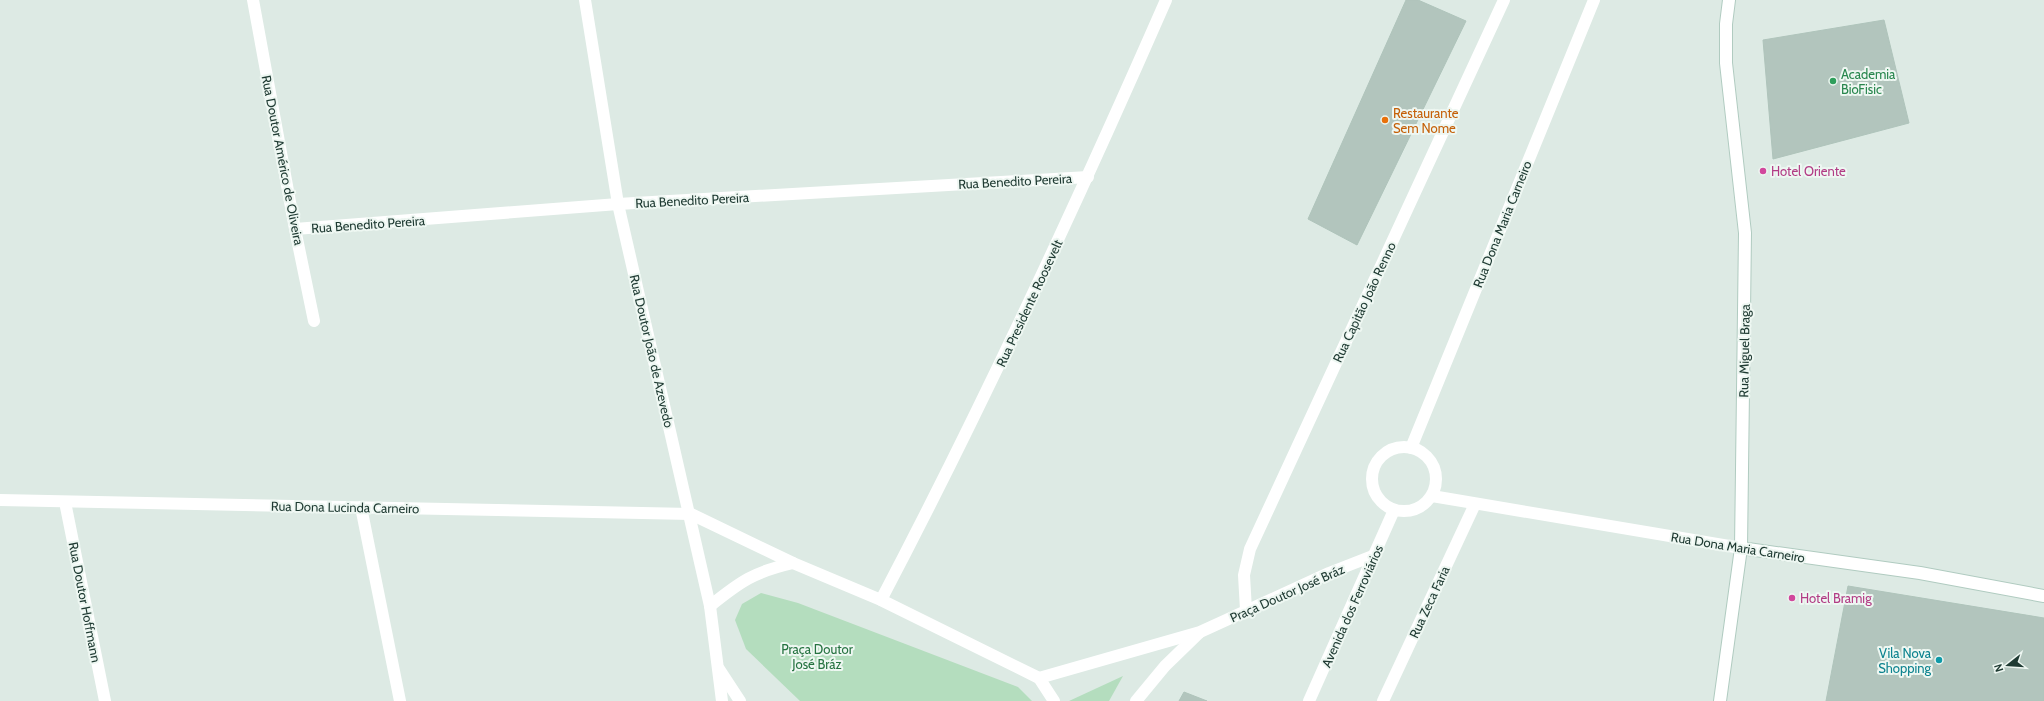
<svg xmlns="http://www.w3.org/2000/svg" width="2044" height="701" font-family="Cabin,sans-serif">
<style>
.green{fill:#b4ddbe}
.building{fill:#b2c5bd;stroke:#afc4bb}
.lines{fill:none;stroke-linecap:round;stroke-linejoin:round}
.secondary-casing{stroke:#b0cbc0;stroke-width:14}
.minor{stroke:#fff;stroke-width:12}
.tertiary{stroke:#fff;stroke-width:12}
.secondary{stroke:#fff;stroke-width:12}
.leisure-dot{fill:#2e9e5b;stroke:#eef7f2;stroke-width:1.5}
.food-dot{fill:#e8710a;stroke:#eef7f2;stroke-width:1.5}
.hotel-dot{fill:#d1479c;stroke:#eef7f2;stroke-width:1.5}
.culture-dot{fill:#0f9aa8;stroke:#eef7f2;stroke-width:1.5}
.labels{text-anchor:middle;stroke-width:4;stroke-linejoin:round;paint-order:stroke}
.leisure-label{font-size:13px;fill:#27864d;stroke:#eef7f2;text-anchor:start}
.food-label{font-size:13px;fill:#c56008;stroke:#eef7f2;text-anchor:start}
.street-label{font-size:13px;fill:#1e3a32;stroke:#eef7f2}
.hotel-label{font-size:13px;fill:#b23c85;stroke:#eef7f2;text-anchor:start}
.park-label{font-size:13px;fill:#267341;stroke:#eef7f2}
.culture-label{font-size:13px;fill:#0d838f;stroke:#eef7f2;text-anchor:end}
</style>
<rect width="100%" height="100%" fill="#ddeae4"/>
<!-- green -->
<g class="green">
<polygon points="761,593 798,603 1018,687 1032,701 800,701 746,649 735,620 742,604"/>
<polygon points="1123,676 1109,701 1069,701"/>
</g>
<!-- building -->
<g class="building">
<polygon points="1406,0 1418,0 1466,21 1357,245 1308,219"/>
<polygon points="1884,20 1909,123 1773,159 1763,40"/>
<polygon points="1848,586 2044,618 2044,701 1826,701"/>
<polygon points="1184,692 1207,701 1179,701"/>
</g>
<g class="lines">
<!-- secondary casing -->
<g class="secondary-casing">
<g id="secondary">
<polyline points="1741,548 1920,573 2044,596"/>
<polyline points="1720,701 1741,548 1745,233 1726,63 1726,24 1729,0"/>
</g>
</g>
<!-- minor -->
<g class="minor">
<polyline points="253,0 295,229 314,321"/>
<polyline points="585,0 618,204 710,606 722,701"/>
<polyline points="295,229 618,204 1088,177"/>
<polyline points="0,500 691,514 793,563 881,600 1039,678 1054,701"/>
<polyline points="65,502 105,701"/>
<polyline points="361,507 400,701"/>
<path d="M881 600C984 404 1077 203 1166 0"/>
<path d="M710 606C741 581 754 572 793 563"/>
<polyline points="1246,610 1244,575 1250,549 1504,0"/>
<polyline points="719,669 740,701"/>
<polyline points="1039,678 1200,632 1329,573 1375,555"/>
<polyline points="1136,701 1165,666 1199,633"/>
<polyline points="1383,701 1475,504"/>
</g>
<!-- tertiary -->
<g class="tertiary">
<circle cx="1404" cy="479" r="32"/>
<polyline points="1411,448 1594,0"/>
<polyline points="1432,496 1741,548"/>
<polyline points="1309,701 1394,510"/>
</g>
<!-- secondary -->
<use href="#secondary" class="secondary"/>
</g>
<!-- markers -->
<circle class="leisure-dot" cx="1833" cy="81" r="4"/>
<circle class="food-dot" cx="1385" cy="120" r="4"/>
<g class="hotel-dot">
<circle cx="1763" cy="171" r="4"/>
<circle cx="1792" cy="598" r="4"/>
</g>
<circle class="culture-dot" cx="1939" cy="660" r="4"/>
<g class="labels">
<!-- leisure labels -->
<g class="leisure-label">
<text x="1841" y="79">Academia<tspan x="1841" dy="15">BioFisic</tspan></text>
</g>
<!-- food labels -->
<g class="food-label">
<text x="1393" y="118">Restaurante<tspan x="1393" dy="15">Sem Nome</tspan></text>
</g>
<!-- street labels -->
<g class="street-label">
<text transform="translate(283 160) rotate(79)" y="5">Rua Doutor Américo de Oliveira</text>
<text transform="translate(1015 181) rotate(-3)" y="5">Rua Benedito Pereira</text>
<text transform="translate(692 200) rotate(-3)" y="5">Rua Benedito Pereira</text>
<text transform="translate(368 224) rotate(-4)" y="5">Rua Benedito Pereira</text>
<text transform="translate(1502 224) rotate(-68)" y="5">Rua Dona Maria Carneiro</text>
<text transform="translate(1364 302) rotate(-65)" y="5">Rua Capitão João Renno</text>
<text transform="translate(1029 303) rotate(-65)" y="5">Rua Presidente Roosevelt</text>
<text transform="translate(652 351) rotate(77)" y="5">Rua Doutor João de Azevedo</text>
<text transform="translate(1744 351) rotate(-89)" y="5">Rua Miguel Braga</text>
<text transform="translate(345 507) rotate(1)" y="5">Rua Dona Lucinda Carneiro</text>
<text transform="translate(1738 547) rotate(9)" y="5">Rua Dona Maria Carneiro</text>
<text transform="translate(1287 593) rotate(-24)" y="5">Praça Doutor José Bráz</text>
<text transform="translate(85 602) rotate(79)" y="5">Rua Doutor Hoffmann</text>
<text transform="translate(1429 602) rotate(-65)" y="5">Rua Zeca Faria</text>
<text transform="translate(1352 606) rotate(-66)" y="5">Avenida dos Ferroviários</text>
</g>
<!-- hotel labels -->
<g class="hotel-label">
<text x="1771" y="176">Hotel Oriente</text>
<text x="1800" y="603">Hotel Bramig</text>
</g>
<!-- park labels -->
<g class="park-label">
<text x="817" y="654">Praça Doutor<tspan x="817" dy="15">José Bráz</tspan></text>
</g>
<!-- culture labels -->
<g class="culture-label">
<text x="1931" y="658">Vila Nova<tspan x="1931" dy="15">Shopping</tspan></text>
</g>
</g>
<!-- north arrow -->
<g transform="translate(2008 665) rotate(253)" stroke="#eef7f2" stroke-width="3" paint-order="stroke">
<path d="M0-3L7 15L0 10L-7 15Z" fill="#1e3a32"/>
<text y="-6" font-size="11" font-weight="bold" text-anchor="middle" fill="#1e3a32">N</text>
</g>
</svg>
